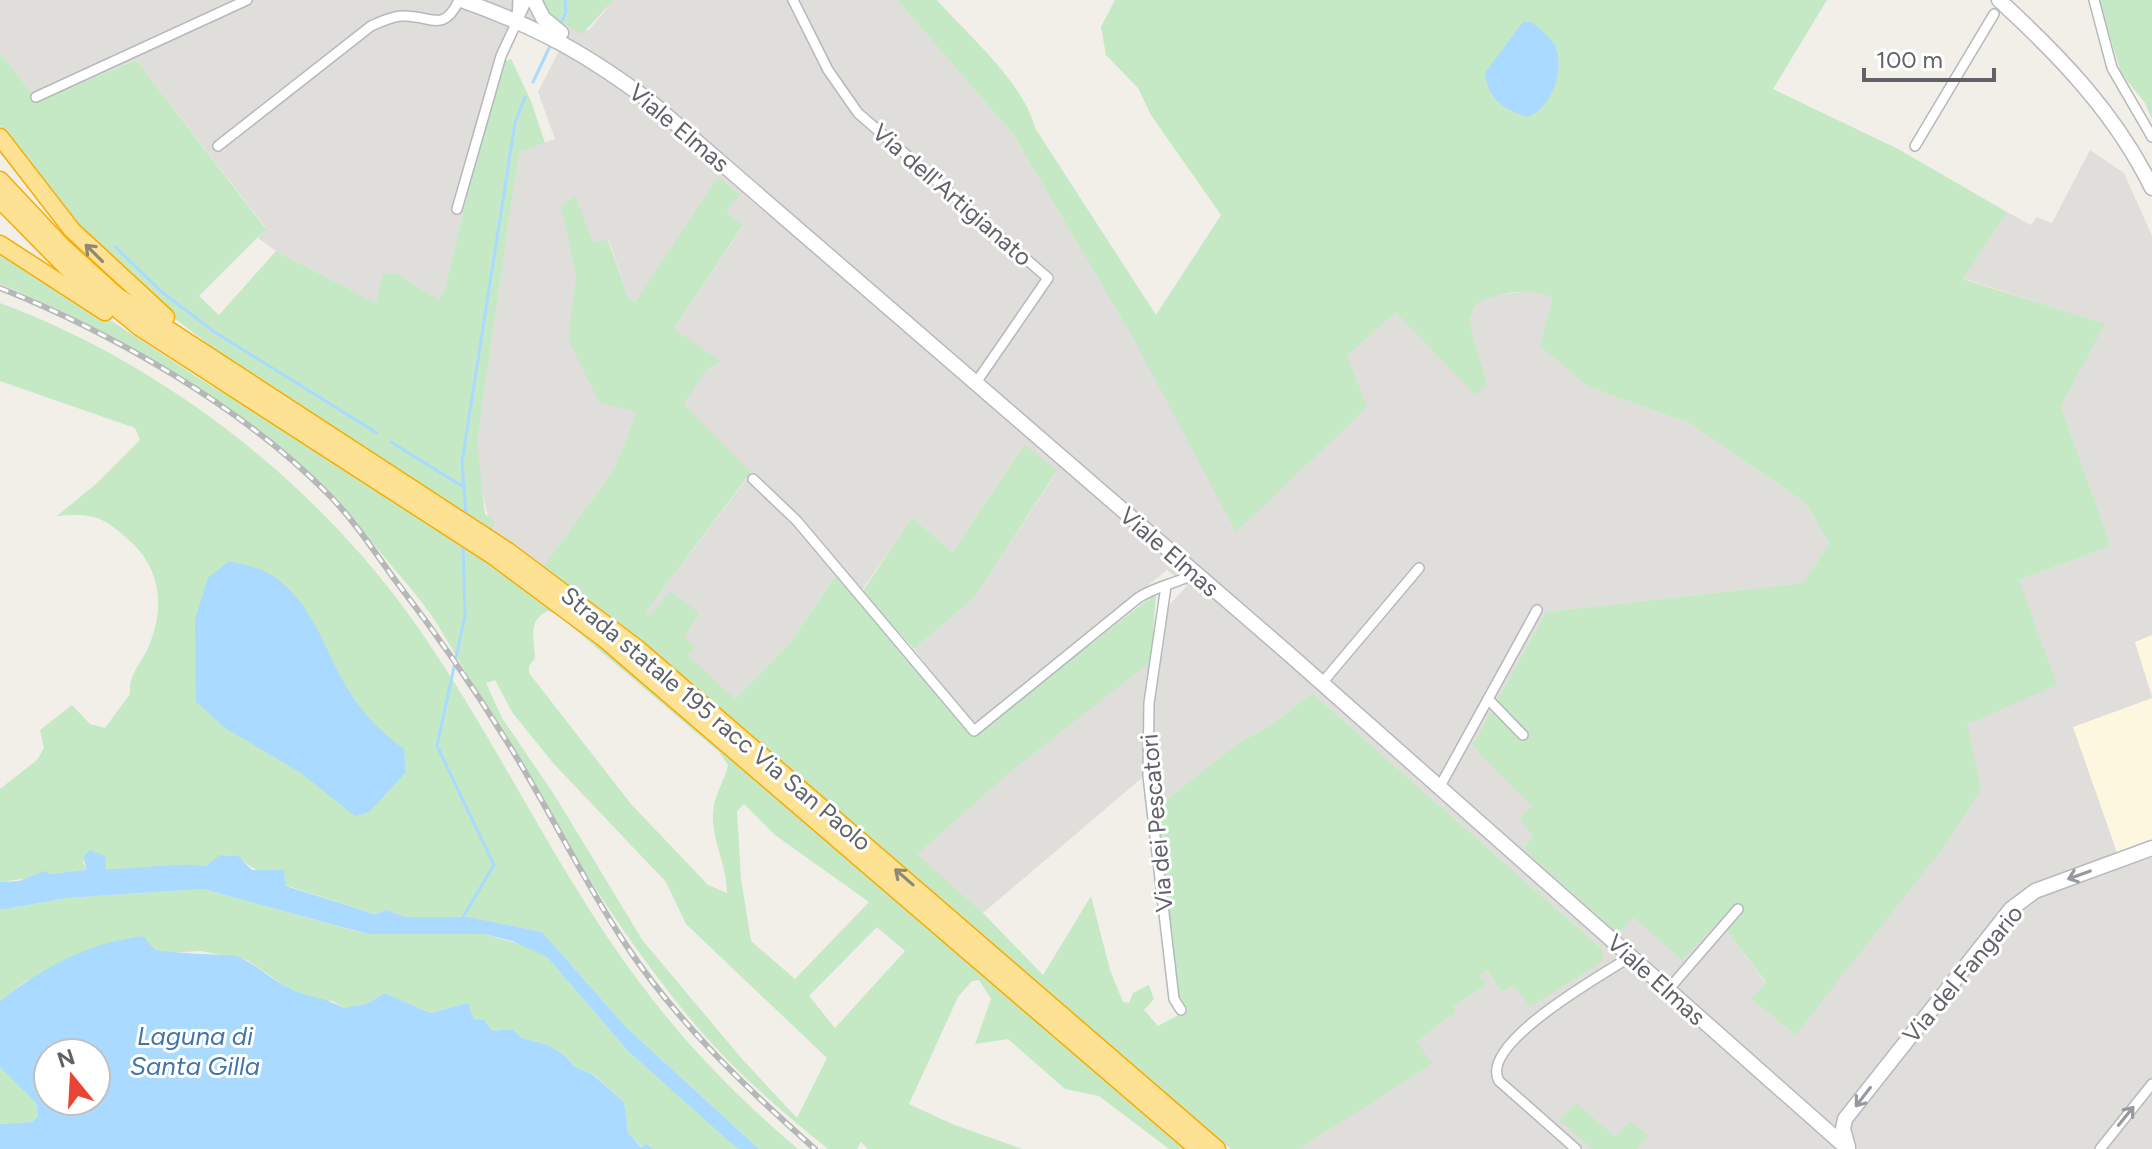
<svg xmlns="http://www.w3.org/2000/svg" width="2152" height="1149" font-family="Figtree,sans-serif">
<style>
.commercial{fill:#fef7e0}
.industrial{fill:#e0deda}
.green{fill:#c5e8c5;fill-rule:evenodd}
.water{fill:#aadaff;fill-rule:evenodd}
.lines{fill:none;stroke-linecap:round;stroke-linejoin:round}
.stream{stroke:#aadaff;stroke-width:3}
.street-casing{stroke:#b5b8bc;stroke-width:12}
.secondary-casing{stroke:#b6babf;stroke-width:17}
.highway-casing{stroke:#f9ab00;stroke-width:19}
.street{stroke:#fff;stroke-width:9}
.secondary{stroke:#fff;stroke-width:14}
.highway{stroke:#fde293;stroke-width:16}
.rail-casing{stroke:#b6b7b8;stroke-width:6}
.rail{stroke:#fff;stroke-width:3;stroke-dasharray:9;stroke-linecap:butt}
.oneway{stroke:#8e8975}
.oneway2{stroke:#979a9d}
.labels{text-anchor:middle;stroke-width:6;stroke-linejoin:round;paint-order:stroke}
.street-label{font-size:24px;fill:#5f6368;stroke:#fff}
.water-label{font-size:26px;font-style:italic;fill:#4174aa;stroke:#fff}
</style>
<rect width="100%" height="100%" fill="#f1efe8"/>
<!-- commercial -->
<g class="commercial">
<polygon points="2152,635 2152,693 2134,642"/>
<polygon points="2152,698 2152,857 2122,868 2073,727"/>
</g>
<!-- industrial -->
<polygon class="industrial" points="0,0 540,0 588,31 614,0 897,0 1013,134 1149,365 1347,356 1397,311 1487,384 1469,320 1476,303 1492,296 1536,290 1553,296 1589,387 1691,424 1807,504 1829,544 1803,583 1546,612 1472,746 1532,806 1533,836 1523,847 1617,933 1632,917 1719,921 1766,983 1753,999 1795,1035 1966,724 2019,580 2111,546 2061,406 2104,324 1962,278 2007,212 2031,225 2037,217 2052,223 2090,150 2124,173 2152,236 2152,635 2135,642 2152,698 2073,727 2122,867 2152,857 2152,1149 1299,1149 1431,1064 1417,1041 1456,1012 1453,1006 1485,987 1479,976 1489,970 1501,992 1602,949 1312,693 1271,725 1237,744 1155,809 1150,771 983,913 916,854 1013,770 1150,661 1156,619 1187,586 1167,570 973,727 914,649 973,599 1057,472 1025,444 952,552 912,519 857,597 837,573 789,644 734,700 688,655 683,639 700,613 649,617 645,613 751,473 684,404 706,370 721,363 674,329 743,226 725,212 740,195 718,178 635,302 628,297 609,240 593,243 562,206 576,275 568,339 638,411 615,468 543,567 491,530 477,468 477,442 519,152 555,139 538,92 561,47 522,30 518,32 505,61 477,154 446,285 439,300 398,274 384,274 376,303 276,251 258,238 266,228 136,60 38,101 0,53"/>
<!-- green -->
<g class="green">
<polygon points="540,0 614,0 582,34 551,17"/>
<path d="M897 0H937C968 35 1024 83 1035 128L1156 315 1221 215 1151 115 1138 88 1106 55 1101 27 1115 0H1827L1773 89 1898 149 2007 212 1963 279 2105 324 2061 406 2111 546 2019 580 2057 685 1967 724 1981 789 1946 844 1795 1035 1752 999 1766 982 1719 921 1682 960 1633 917 1618 934 1523 848 1533 836 1519 819 1532 806 1472 746 1546 612 1803 583 1829 544 1807 504 1691 424 1589 387 1540 346 1553 297C1528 287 1500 292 1476 304L1469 320 1487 384 1475 395 1396 312 1347 356 1367 407 1236 532 1133 338 1013 134Z"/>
<polygon points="2099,0 2152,0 2152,119 2145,103 2121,73"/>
<path d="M0 53 38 101 136 60 266 229 199 296 219 315 276 251 376 303 383 274H398L439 300 446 285 477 154 505 61 511 59 531 101 545 143 519 152 477 442 485 514 495 522 491 530 543 567 615 468 637 412 599 402 568 339 576 275 561 206 575 196 593 242 608 240 628 297 635 302 718 177 740 195 726 212 743 225 674 329 722 362 706 370 684 404 751 472 645 613 649 617 670 591 700 613 684 638 695 646 688 655 735 699 789 644 837 573 965 729 976 734 1156 593 1151 661 1013 770 917 854 983 913 1043 975 1091 896 1110 970 1123 1002 1129 1003 1133 993 1149 985 1154 999 1144 1010 1158 1026 1188 1010 1179 995 1155 809 1237 744 1271 725 1312 693 1602 949 1603 961 1530 1007 1515 986 1501 992 1488 970 1480 976 1486 986 1453 1006 1456 1012 1417 1041 1432 1064 1299 1149H1231L673 670 559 578 540 598 725 747 1187 1149H1169L1099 1096 1065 1089 1008 1039 975 1044 991 999 979 980 972 981 958 997 909 1104 952 1124 1022 1149H868L861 1142 857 1149H828C782 1112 736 1072 698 1028 597 909 522 765 442 632 427 606 405 582 386 559 282 435 149 346 0 284V248L211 386 235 398 261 384 149 299 98 251 27 166 0 125ZM548 611 558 615 719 752 728 765C724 783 714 794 713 813 711 839 727 864 727 893L708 885 631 804 529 673V666L535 658C534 639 527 620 548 611ZM495 680 512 712 553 763 666 882 686 924 827 1058 797 1118 743 1060 643 941 555 796 502 718 486 683ZM744 804 775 835 869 902 795 979 751 941 741 879 737 811ZM877 927 905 951 835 1028 809 996Z"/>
<path d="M0 303C154 360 298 469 398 600 489 721 549 862 640 983 686 1045 739 1099 798 1149H759L626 1027 542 932 468 917H405L387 910 374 914 285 885 275 870C252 878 246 855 227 855 216 854 215 863 206 866 195 870 120 871 107 869 99 867 91 863 83 861L86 870 0 882V789L37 760 44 748 40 730 72 705 90 724 105 728 130 694C128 674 143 662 150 643 165 606 160 568 130 541 102 516 94 513 57 516L96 484 140 440 135 428 0 381Z"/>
<polygon points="1025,444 1057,471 973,599 914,649 862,592 912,518 952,552"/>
<polygon points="203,889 367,934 484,934 533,948 547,957 628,1051 739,1149 653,1149 647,1144 642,1147 628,1132 624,1102 593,1074 575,1067 564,1055 548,1045 522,1038 512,1029 492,1031 484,1020 474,1019 468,1003 430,1013 385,993 366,1004 343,1008 333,1001 320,1001 288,988 247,960 201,951 167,953 155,950 26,981 0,1001 0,910 67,898"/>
<polygon points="0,1065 36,1103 38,1116 32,1122 0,1124"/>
<polygon points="1576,1103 1615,1137 1630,1121 1648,1136 1637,1149 1593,1149 1559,1120"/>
</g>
<!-- water -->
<g class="water">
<path d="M1523 22H1531C1539 28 1550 37 1554 44 1567 67 1551 110 1527 117 1503 109 1488 100 1485 73Z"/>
<path d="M229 561C238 564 249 565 259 569 310 590 323 649 349 691 363 714 383 734 404 749L406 772 369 812 355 816 301 773 225 728 196 702 195 619 208 578Z"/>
<path d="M90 850 105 856 106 869C140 870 171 862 206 866L220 855 238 856 252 870H284L286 886 374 914 387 910 405 917H469L542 932 626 1027 759 1149H739L730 1142 628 1051 547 957 512 941 484 934H368L203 889 67 898 0 910V882L19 881 44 871 51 874 86 870 84 856Z"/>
<path d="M143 936C147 940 151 947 156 950 160 952 229 956 234 955 255 963 269 978 289 988 306 998 327 997 343 1008L366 1004 385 993 430 1013 468 1003 474 1019 484 1020 492 1031 512 1029 522 1038 548 1045 564 1055 575 1067 592 1074 624 1102 628 1132 641 1147 647 1144 653 1149H0V1124L32 1122 38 1116 36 1103 0 1067V1001C44 967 87 943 143 936ZM48 1053H96V1101H48Z"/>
</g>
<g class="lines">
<!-- stream -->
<g class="stream">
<polyline points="560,26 566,12 565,0"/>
<polyline points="533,82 551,44"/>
<polyline points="115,247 162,292 213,331 377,433"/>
<polyline points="391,442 465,488"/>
<polyline points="466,515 462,462 515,123 525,97"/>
<polyline points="463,542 465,616 437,746 494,865 463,917"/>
</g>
<!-- street casing -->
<g class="street-casing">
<g id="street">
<polyline points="793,0 828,70 858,113 1048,278 975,384"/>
<polyline points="2094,0 2112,68 2152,137"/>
<polyline points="517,20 518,0"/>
<polyline points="36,97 247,0"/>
<path d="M218 146 371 26C380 22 390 17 401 16 430 14 443 35 459 0"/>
<polyline points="1915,146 1994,14"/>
<polyline points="457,209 501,56 527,0"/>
<path d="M753 479 797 521 974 731 1138 598C1156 586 1175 584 1194 574"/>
<polyline points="1166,586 1149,703 1148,776 1174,999 1181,1010"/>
<polyline points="1322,683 1419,568"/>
<polyline points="1488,699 1523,735"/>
<polyline points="1439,788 1537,610"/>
<polyline points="1667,991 1738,909"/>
<path d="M1576 1149 1499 1081C1478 1044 1602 975 1630 957"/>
<polyline points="2100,1149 2152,1084"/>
</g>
</g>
<!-- secondary casing -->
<g class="secondary-casing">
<g id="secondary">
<path d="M461 0C538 27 587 54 652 103L1289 654 1848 1149"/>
<polyline points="534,0 543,18 561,33"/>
<path d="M1999 0C2059 55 2116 114 2152 188"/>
<polyline points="1848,1147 1843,1129 1845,1119 2011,909 2035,891 2152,848"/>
</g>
</g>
<!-- highway casing -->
<g class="highway-casing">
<g id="highway">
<polyline points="0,137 72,230 166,317"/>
<polyline points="0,180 63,247 117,296 508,551 637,648 1217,1149"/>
<polyline points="0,200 66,267 139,327 493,556 603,638 1198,1149"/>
<polyline points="0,244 105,312"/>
</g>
</g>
<!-- street -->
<use href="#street" class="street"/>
<!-- secondary -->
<use href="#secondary" class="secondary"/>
<!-- highway -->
<use href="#highway" class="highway"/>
<!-- rail casing -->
<g class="rail-casing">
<path id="rail" d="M0 288C113 333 242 407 328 494 353 519 374 551 395 580 436 633 474 688 509 745 550 811 583 880 626 945 677 1022 746 1088 815 1149"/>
</g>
<!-- rail -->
<use href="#rail" class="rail"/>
</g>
<!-- one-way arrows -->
<defs><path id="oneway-shaft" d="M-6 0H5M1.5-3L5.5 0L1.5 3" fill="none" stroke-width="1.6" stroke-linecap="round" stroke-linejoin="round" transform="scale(2)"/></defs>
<g class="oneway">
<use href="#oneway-shaft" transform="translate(94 253) rotate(-135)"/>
<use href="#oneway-shaft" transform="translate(904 877) rotate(-139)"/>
</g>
<g class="oneway2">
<use href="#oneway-shaft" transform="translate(2079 875) rotate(160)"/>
<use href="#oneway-shaft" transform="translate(1863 1097) rotate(128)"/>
<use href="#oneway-shaft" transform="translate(2126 1116) rotate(-51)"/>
</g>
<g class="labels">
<!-- street labels -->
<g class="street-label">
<text transform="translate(679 128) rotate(40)" y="8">Viale Elmas</text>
<text transform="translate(952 195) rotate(41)" y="8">Via dell'Artigianato</text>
<text transform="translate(1169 552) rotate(41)" y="8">Viale Elmas</text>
<text transform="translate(716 719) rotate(40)" y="8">Strada statale 195 racc Via San Paolo</text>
<text transform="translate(1157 823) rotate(-95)" y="8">Via dei Pescatori</text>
<text transform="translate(1963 974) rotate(-50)" y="8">Via del Fangario</text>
<text transform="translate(1656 980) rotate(42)" y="8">Viale Elmas</text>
</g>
<!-- water labels -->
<g class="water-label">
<text x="195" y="1045">Laguna di<tspan x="195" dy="30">Santa Gilla</tspan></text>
</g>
</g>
<!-- north arrow -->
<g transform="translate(72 1077) rotate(342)"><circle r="38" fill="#ffffff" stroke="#bfc1c3" stroke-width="2"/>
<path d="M0-6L14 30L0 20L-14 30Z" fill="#ea4335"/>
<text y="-12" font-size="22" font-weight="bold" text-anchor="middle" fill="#5f6368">N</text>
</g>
<!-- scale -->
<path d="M1864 68v12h130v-12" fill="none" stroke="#5f6368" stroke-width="4"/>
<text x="1876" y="68" font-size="24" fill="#5f6368" stroke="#ffffff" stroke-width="6" paint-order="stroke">100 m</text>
</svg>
